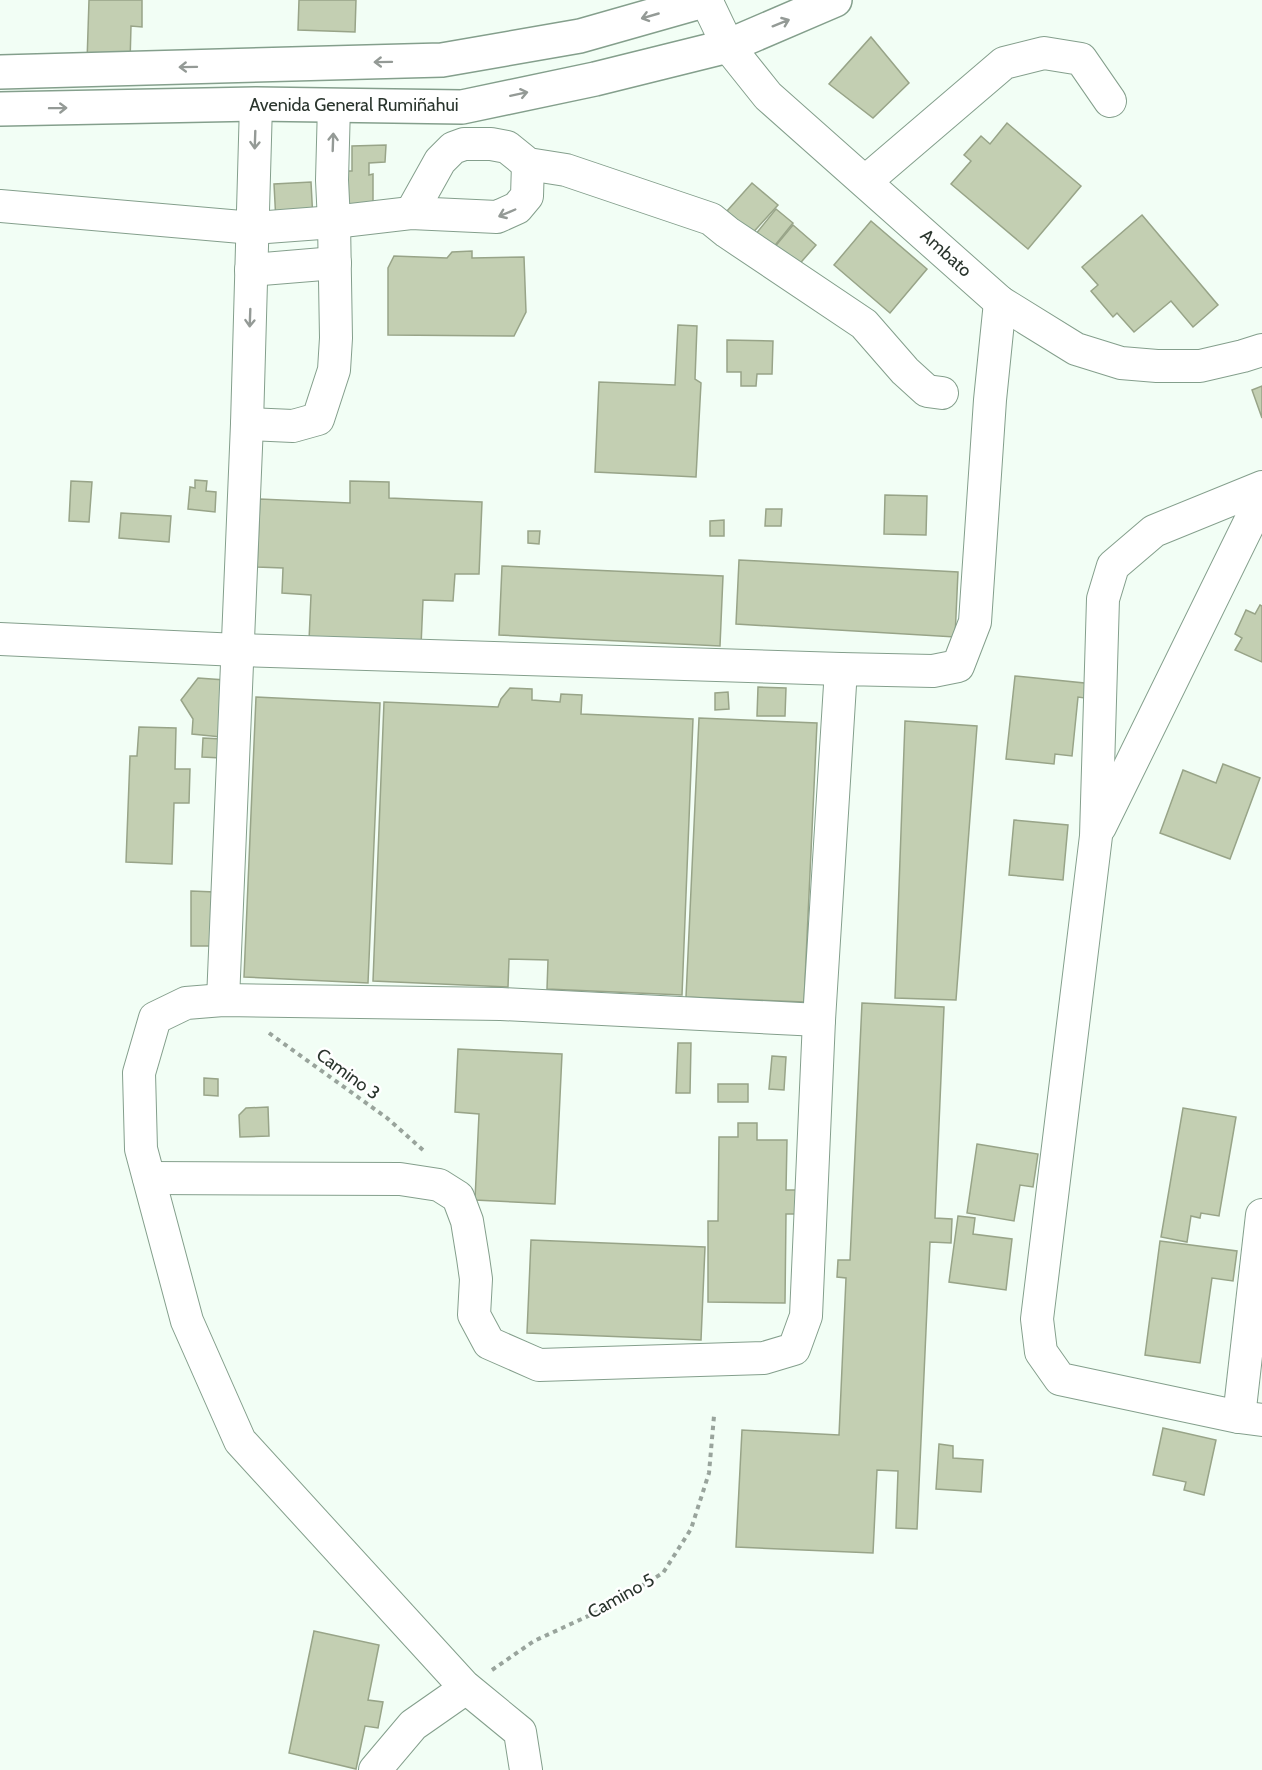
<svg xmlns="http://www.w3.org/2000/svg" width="1262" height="1770" font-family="Cabin,sans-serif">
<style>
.building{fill:#c3cfb2;stroke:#98a488;stroke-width:1.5}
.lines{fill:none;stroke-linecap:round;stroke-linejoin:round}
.minor-casing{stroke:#849f8c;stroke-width:34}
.highway-casing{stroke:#849f8c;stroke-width:36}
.path{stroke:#99a49c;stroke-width:4;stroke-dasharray:4.5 4.5;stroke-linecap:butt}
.minor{stroke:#fff;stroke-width:32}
.highway{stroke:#fff;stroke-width:33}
.oneway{stroke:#949a96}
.labels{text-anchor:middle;stroke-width:5;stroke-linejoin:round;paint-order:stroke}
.street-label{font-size:18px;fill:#2a352d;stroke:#fff}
</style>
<rect width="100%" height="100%" fill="#f2fef5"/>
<!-- building -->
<g class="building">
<polygon points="89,0 142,0 142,27 131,26 130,63 87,62"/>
<polygon points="299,0 356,0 355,32 298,30"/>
<polygon points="871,37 909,83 873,118 829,84"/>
<polygon points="1007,123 1081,186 1028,249 951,184 971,161 964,155 981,136 990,144"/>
<polygon points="386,145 385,162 369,163 369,175 373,174 373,205 340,206 340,171 352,171 352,146"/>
<polygon points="311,182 313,220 276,222 274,184"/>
<polygon points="752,183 778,205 749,237 737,220 727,211"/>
<polygon points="776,209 793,223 768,254 755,235"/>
<polygon points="1142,215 1218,305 1193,327 1171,301 1134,332 1117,313 1113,317 1091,291 1098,285 1082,267"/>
<polygon points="871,221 927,269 890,313 834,265"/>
<polygon points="793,225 816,245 796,268 773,249"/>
<polygon points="472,251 472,258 524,257 526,312 514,336 388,335 388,268 394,256 447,258 452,252"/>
<polygon points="678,325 697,326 695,379 701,383 696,477 595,472 599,382 675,385"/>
<polygon points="727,340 773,341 772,374 757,374 756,386 741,386 741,372 727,372"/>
<polygon points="1262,386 1262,418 1252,390"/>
<polygon points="195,480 207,481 206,491 216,492 215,512 188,509 190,487 195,488"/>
<polygon points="71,481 92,482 89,522 69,521"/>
<polygon points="350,481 389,482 389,498 482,502 479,574 455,574 453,601 423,600 421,646 309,641 311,595 282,593 283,568 257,567 260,499 350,503"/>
<polygon points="885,495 927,496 926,535 884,534"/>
<polygon points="766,509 782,509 781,526 765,526"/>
<polygon points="121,513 171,516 169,542 119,538"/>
<polygon points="724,520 724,536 710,536 710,521"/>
<polygon points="528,531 540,531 539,544 528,543"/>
<polygon points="739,560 958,572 955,637 736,624"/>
<polygon points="502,566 723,576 720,646 499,635"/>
<polygon points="1260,605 1262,606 1262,662 1235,650 1242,638 1235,634 1246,610 1255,614"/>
<polygon points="1015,676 1094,684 1092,699 1078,697 1072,756 1055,754 1054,764 1006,759"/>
<polygon points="198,678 225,680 221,737 192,734 193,719 181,700"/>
<polygon points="758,687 786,688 785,716 757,716"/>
<polygon points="510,688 532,689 532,700 560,702 561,694 582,695 581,714 693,719 682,995 547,989 548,960 509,959 508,987 373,981 384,702 498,707 501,699"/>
<polygon points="728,692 729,709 715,710 715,693"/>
<polygon points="256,697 380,703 368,983 244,977"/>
<polygon points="699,718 817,723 804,1002 686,997"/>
<polygon points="905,721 977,726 956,1000 895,998"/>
<polygon points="139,727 176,728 175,769 190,769 189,803 174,803 172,864 126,862 130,756 137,756"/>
<polygon points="203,738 222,739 221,758 202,757"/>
<polygon points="1223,764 1260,778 1230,859 1160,833 1183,770 1216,783"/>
<polygon points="1014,820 1068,825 1063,880 1009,875"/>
<polygon points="191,891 215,892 215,946 191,946"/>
<polygon points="862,1003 944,1007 935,1218 952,1219 951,1243 930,1242 917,1529 896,1528 898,1471 877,1470 873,1553 736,1547 742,1430 839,1435 846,1278 837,1277 838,1260 850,1260"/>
<polygon points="678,1043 691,1043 690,1093 676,1093"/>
<polygon points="458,1049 562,1054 555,1204 475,1200 479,1114 455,1112"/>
<polygon points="772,1056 786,1057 784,1090 769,1089"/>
<polygon points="204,1078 218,1079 218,1096 204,1095"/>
<rect x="718" y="1084" width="30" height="18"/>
<polygon points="268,1107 269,1136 240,1137 239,1115 246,1108"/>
<polygon points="1183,1108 1236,1117 1219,1216 1201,1213 1200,1218 1191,1216 1187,1242 1161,1237"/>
<polygon points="738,1123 757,1123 757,1140 787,1140 786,1190 806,1190 806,1214 786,1214 785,1303 708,1302 708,1221 718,1221 719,1137 738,1137"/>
<polygon points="977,1144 1038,1154 1033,1187 1020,1185 1014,1221 967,1213"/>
<polygon points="958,1216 975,1218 973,1234 1012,1239 1006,1290 949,1282"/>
<polygon points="531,1240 705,1247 701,1340 527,1333"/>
<polygon points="1160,1241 1237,1251 1233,1281 1212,1278 1200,1363 1145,1355"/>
<polygon points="1163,1428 1216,1440 1204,1495 1184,1490 1186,1482 1153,1475"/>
<polygon points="939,1444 953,1446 953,1458 983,1460 981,1492 936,1489"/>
<polygon points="314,1631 379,1645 368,1700 383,1702 378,1728 365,1726 356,1769 289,1753"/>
</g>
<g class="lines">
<!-- minor casing -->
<g class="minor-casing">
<g id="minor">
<polyline points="706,0 728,46 768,96 1000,302 1076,349 1121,363 1157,366 1200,366 1243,356 1262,350"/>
<polyline points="866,181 1004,63 1044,53 1081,59 1110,101"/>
<polyline points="0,206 253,228 334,222 411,213 497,217 517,208 527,196 528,164"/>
<polyline points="411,213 440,161 453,148 464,144 491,144 507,147 528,164 566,170 711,219 727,232 864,324 905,371 927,391 942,393"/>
<polyline points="251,270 335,263"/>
<polyline points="247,424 293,426 318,419 334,370 336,338 334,222 332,180 334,105"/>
<polyline points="1262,487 1154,531 1113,566 1103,599 1096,836 1037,1319 1041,1352 1060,1379 1239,1417 1262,1420"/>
<polyline points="0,639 238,650 841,669"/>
<polyline points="1100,827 1262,497"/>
<polyline points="223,1000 247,424 256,104"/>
<polyline points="149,1178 400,1179 439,1185 458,1197 467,1221 473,1258 476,1279 474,1315 489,1343 539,1365 764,1358 794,1349 806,1316 819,1020 841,669 933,671 958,666 975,622 990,400 1000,302"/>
<polyline points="1239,1417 1262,1215"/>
<polyline points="375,1770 413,1725 466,1688"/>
<polyline points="526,1770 520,1732 464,1686 240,1441 187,1321 141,1149 139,1073 155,1018 186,1003 223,1000 501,1004 819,1020"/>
</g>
</g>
<!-- highway casing -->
<g class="highway-casing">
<g id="highway">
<polyline points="0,72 442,60 580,36 707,0"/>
<polyline points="0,109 256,104 462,107 595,79 728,46 835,0"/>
</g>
</g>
<!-- path -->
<g class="path">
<polyline points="269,1033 387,1118 423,1150"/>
<polyline points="492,1670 534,1641 599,1611 663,1573 691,1529 709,1473 714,1416"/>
</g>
<!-- minor -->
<use href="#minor" class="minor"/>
<!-- highway -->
<use href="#highway" class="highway"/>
</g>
<!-- one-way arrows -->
<defs><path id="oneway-shaft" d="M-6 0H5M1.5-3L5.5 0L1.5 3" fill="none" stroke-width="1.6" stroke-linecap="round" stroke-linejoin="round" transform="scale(1.5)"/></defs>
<g class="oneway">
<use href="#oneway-shaft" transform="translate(650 16) rotate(164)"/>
<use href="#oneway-shaft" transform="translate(781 23) rotate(-22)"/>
<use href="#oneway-shaft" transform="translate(383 62) rotate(179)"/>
<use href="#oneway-shaft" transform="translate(188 67) rotate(179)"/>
<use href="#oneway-shaft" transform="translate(519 94) rotate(-12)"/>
<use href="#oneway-shaft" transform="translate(58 108) rotate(-1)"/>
<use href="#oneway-shaft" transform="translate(255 140) rotate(92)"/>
<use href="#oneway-shaft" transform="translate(333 142) rotate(-88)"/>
<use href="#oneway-shaft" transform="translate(507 213) rotate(157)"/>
<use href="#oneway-shaft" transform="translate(250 318) rotate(92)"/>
</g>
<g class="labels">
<!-- street labels -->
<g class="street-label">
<text x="354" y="111">Avenida General Rumiñahui</text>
<text transform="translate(946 253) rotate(42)" y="6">Ambato</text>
<text transform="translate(348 1074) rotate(36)" y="6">Camino 3</text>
<text transform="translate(621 1596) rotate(-29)" y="6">Camino 5</text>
</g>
</g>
</svg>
